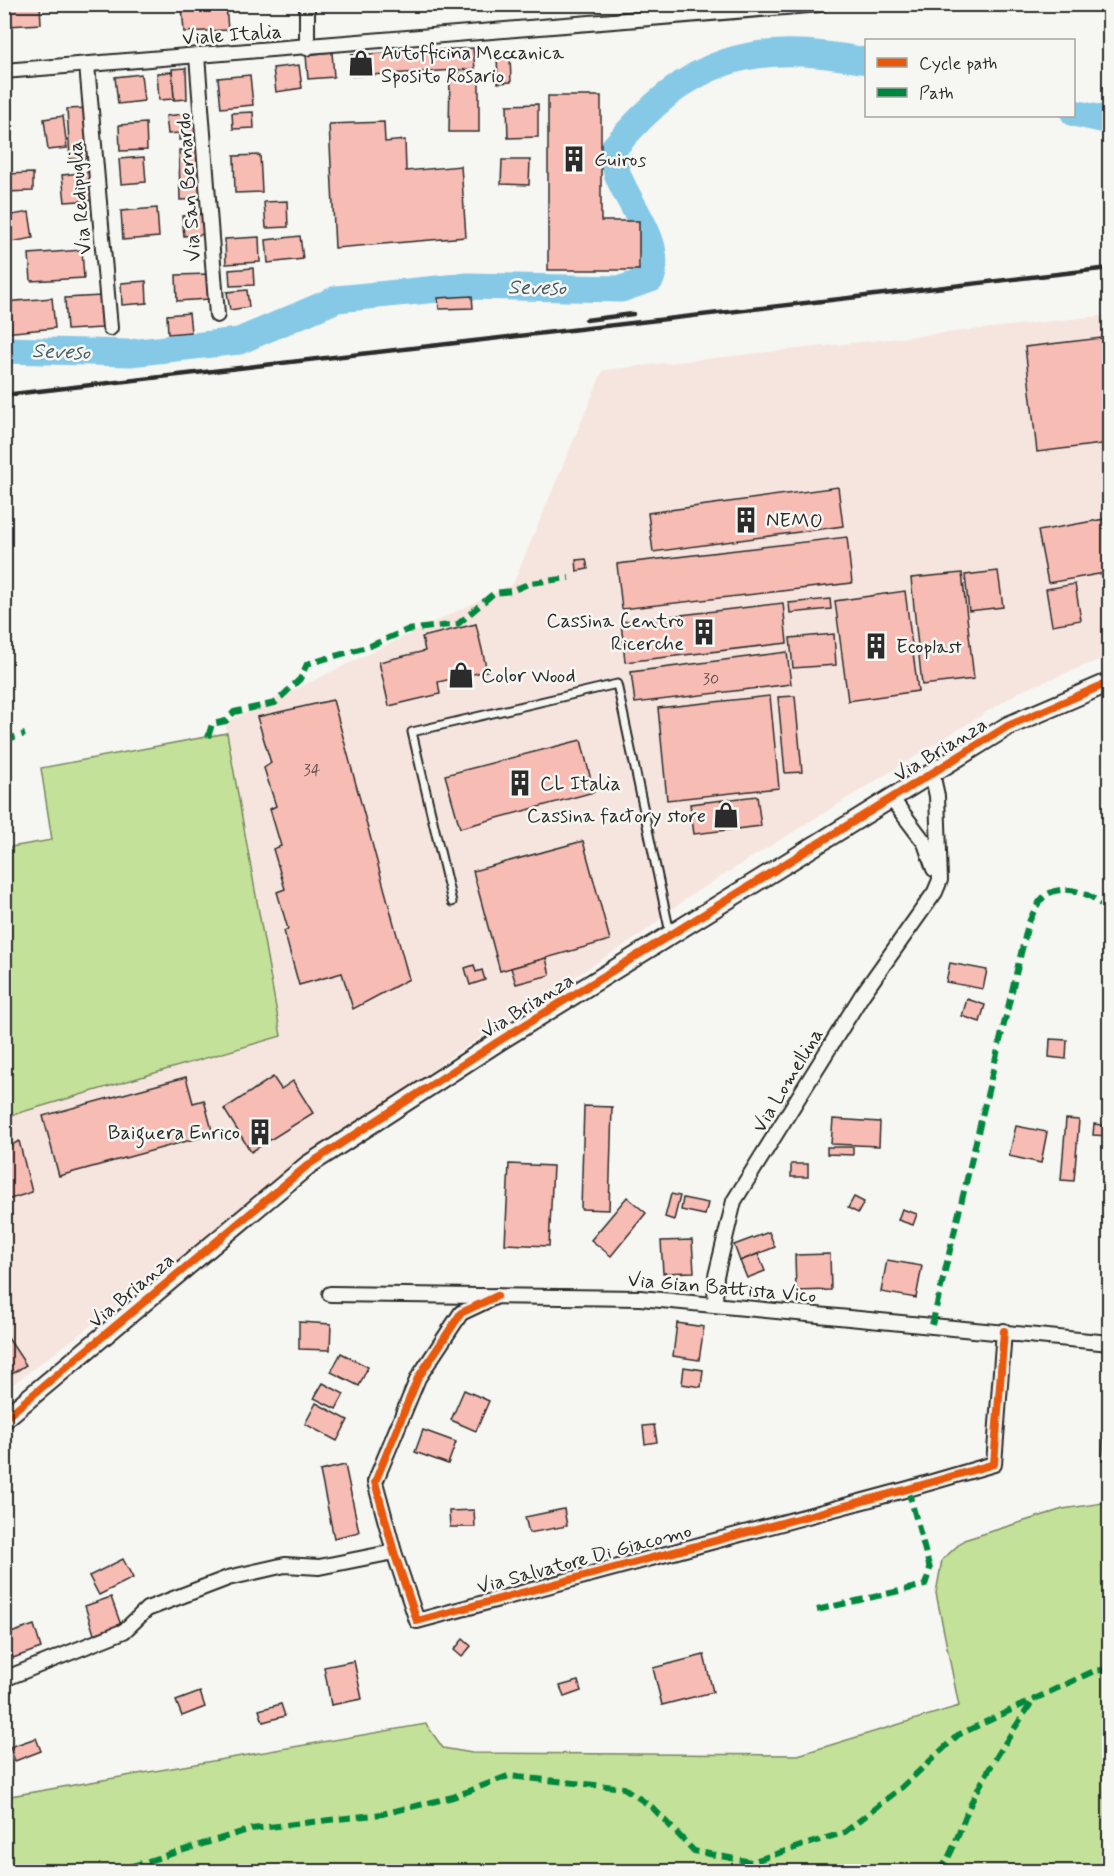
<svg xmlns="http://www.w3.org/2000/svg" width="1114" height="1876" font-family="Mynerve,sans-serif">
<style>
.built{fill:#f6e5df}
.green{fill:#c4e199;stroke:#788662;stroke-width:1.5}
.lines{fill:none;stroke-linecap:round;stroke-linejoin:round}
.river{stroke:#86c9e7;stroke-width:27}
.building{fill:#f7bcb3;stroke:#2b2b2b;stroke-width:1.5}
.service-casing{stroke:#2b2b2b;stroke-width:11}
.minor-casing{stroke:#2b2b2b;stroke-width:18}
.tertiary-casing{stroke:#2b2b2b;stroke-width:22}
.service{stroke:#f6f6f2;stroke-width:7}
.minor{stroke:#f6f6f2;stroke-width:14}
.tertiary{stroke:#f6f6f2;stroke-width:18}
.rail{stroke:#2b2b2b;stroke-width:4.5}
.quiet{stroke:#00873e;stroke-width:6;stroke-dasharray:12 6;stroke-linecap:butt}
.cycleway-casing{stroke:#f6f6f2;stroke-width:11}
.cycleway{stroke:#e8590c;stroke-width:8}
.labels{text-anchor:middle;stroke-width:5;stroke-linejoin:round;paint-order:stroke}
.number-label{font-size:16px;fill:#5e4f4d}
.street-label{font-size:20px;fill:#2b2b2b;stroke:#f6f6f2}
.poi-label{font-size:20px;fill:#2b2b2b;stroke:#f6f6f2;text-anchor:start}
.water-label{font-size:21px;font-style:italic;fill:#465a63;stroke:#f6f6f2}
</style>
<rect width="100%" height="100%" fill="#f6f6f2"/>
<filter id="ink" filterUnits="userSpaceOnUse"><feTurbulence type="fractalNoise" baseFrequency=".0167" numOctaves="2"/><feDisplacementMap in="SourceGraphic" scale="12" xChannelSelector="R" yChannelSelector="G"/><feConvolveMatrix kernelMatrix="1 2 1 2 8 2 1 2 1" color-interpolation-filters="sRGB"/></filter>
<g filter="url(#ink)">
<!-- built -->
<polygon class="built" points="1109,315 1109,656 1019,692 688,897 643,933 450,1057 5,1390 5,1117 281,1036 225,723 513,584 603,370"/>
<!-- green -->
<g class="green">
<polygon points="227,733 281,1036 5,1117 5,848 52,840 41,768"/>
<polygon points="1109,1502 1109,1871 5,1871 5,1797 426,1724 443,1748 472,1753 798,1755 959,1706 936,1593 942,1560 964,1540 1063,1509"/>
</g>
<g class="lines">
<!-- river -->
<g class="river">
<polyline points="1074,113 1110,121"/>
<path d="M4 350 130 353 239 341 337 299 468 286 621 289 651 279C664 242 629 207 617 173 615 166 614 157 613 149 689 58 750 39 866 61"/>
</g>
</g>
<!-- building -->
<g class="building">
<polygon points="7,4 40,4 41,24 8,26"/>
<polygon points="339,4 387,4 387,5 339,8"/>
<polygon points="416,4 474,4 474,7 416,11"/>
<polygon points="226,5 228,30 184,32 182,7"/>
<polygon points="473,48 475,69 352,76 351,55"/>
<polygon points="332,52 334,77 308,79 306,55"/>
<polygon points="510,54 511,82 498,83 497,55"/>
<polygon points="299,65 302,88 276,92 273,68"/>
<polygon points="186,68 187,99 174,100 172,69"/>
<polygon points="172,72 174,99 159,100 157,73"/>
<polygon points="450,73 479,73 479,132 449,132"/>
<polygon points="141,74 144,101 118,104 115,77"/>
<polygon points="250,75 253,105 221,108 218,78"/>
<polygon points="548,96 601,96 601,221 639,221 639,270 548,270"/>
<polygon points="538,104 538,137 508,138 507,105"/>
<polygon points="89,108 92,158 70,159 67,109"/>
<polygon points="253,112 254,128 233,129 232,113"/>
<polygon points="195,113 197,139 179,140 179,133 168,134 166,116"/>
<polygon points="63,116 67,148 48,150 44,119"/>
<polygon points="384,122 385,142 405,140 406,171 461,166 466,237 335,248 329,124"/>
<polygon points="146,123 147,150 120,151 119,125"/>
<polygon points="201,149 202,199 180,200 179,150"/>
<polygon points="260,155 262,192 235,193 234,156"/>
<polygon points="144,157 146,182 121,184 119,159"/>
<polygon points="502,160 530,160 529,185 501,184"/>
<polygon points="91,172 94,200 65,202 62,175"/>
<polygon points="33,173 33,191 4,192 4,174"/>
<polygon points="287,201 288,227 266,228 264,202"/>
<polygon points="157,208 159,237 123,240 121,211"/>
<polygon points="29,212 33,238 11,242 6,216"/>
<polygon points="205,214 207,234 184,236 182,216"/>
<polygon points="300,236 303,259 268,263 266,240"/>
<polygon points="259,237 260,262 226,264 225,239"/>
<polygon points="82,250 84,278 31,281 29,254"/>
<polygon points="253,268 254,285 230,286 229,270"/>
<polygon points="208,274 209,299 177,301 176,275"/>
<polygon points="146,281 147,303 122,305 121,283"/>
<polygon points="247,290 249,307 230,310 227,292"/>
<polygon points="101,296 102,328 67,330 65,298"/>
<polygon points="472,296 473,308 439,309 438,298"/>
<polygon points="52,298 55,328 4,333 4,302"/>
<polygon points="189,313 191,332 168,334 167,315"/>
<polygon points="1110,337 1110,443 1037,452 1025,347"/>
<polygon points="838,487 843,526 653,552 648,513"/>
<polygon points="1110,518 1110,572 1048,583 1038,531"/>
<polygon points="847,537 852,583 622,609 617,564"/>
<polygon points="586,559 588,569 577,571 576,560"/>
<polygon points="998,571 1003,607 969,611 965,575"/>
<polygon points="962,573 974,679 922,685 911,578"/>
<polygon points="1075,584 1081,620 1052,625 1046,589"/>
<polygon points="905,591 918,691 848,701 835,601"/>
<polygon points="830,599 831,609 790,613 789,603"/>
<polygon points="783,603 787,643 625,662 621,622"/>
<polygon points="476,624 487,671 438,682 440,694 389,706 379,662 425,651 422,637"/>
<polygon points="834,634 836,665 793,668 790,638"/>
<polygon points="787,652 791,684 635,703 631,672"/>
<polygon points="770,696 779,788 667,800 658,708"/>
<polygon points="795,696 802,772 785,773 778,697"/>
<polygon points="333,700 409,979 353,1009 342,973 299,985 284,931 288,929 277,892 285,889 273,849 281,846 270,809 276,806 264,768 271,763 257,717"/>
<polygon points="581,740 594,792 460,828 445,775"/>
<polygon points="757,796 761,826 694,834 690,804"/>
<polygon points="583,841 610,940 500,971 473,871"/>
<polygon points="546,958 550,975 516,984 511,968"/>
<polygon points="950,963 987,970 983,989 946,982"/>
<polygon points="474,965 476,972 482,970 485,980 470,985 465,968"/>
<polygon points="967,999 985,1005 980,1022 962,1016"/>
<polygon points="1050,1039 1067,1040 1066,1059 1049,1057"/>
<polygon points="186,1077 193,1103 204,1100 213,1134 59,1176 43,1116"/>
<polygon points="273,1077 281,1089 293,1081 313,1113 251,1152 224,1109"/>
<polygon points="584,1106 612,1107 609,1210 581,1209"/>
<polygon points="833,1119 880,1122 879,1146 831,1144"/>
<polygon points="1066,1119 1079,1120 1074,1181 1061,1180"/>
<polygon points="1094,1124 1109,1126 1108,1136 1093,1135"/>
<polygon points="1016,1126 1047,1132 1041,1163 1009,1156"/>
<polygon points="19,1141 32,1192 4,1201 4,1149"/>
<polygon points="827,1147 853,1147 853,1155 827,1154"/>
<polygon points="509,1164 553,1166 549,1246 505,1244"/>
<rect x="791" y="1164" width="17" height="13"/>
<polygon points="671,1194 680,1196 674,1220 665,1217"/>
<polygon points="627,1197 646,1213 611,1256 591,1240"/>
<polygon points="854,1197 864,1202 858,1213 848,1208"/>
<polygon points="683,1198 708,1203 705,1215 681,1210"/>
<polygon points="902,1209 917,1214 913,1225 898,1220"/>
<polygon points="769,1232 775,1247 740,1261 734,1245"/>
<polygon points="692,1240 694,1272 663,1273 661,1241"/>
<polygon points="758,1254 765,1271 747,1278 740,1261"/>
<polygon points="830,1254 831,1290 796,1291 795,1255"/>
<polygon points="887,1260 922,1266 916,1298 881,1292"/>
<polygon points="299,1322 331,1324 330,1350 299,1349"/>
<polygon points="677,1323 704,1327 699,1360 673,1356"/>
<polygon points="4,1332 26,1365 4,1379"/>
<polygon points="341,1353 368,1367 359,1386 331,1372"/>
<polygon points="684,1367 703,1370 701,1387 682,1384"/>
<polygon points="1108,1375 1110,1375 1110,1461 1102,1460"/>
<polygon points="323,1383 344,1394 336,1409 314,1398"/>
<polygon points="464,1390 489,1401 476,1431 451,1420"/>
<polygon points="316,1403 348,1420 337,1441 305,1424"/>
<polygon points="654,1425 657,1442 645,1444 643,1426"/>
<polygon points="423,1430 456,1442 448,1464 415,1452"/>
<polygon points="345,1465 359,1532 334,1538 320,1471"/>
<polygon points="564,1509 567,1526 529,1533 525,1517"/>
<polygon points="474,1510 475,1527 450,1527 449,1511"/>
<polygon points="123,1559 133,1578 99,1595 89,1576"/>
<polygon points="111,1597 121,1625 94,1634 85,1606"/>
<polygon points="34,1625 41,1648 13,1658 5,1635"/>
<polygon points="463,1639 471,1646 462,1657 454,1650"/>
<polygon points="704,1655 713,1692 662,1705 653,1668"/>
<polygon points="354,1661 362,1699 331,1705 324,1667"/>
<polygon points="578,1681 581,1691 564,1697 560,1686"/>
<polygon points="200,1692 205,1707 182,1716 176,1701"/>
<polygon points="281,1704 285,1716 263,1722 259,1710"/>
<polygon points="36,1738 41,1751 15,1761 10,1747"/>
</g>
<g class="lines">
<!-- service casing -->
<g class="service-casing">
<polyline id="service" points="452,902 412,732 617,684 670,933"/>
</g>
<!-- minor casing -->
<g class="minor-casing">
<g id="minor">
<polyline points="307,4 307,48"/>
<polyline points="197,56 217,315"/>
<polyline points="87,65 110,328"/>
<polyline points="4,71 821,4"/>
<polyline points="891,798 925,843 934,869"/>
<polyline points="330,1294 640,1298 1110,1343"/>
<polyline points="497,1296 461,1313 418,1378 375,1482 394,1552 417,1621 908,1489 994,1464 1004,1331"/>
<polyline points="715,1305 716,1276 734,1201 862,995 935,892 940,880 937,796 932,773"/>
<polyline points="4,1679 124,1631 147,1609 228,1578 285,1565 319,1567 394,1552"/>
</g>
</g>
<!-- tertiary casing -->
<g class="tertiary-casing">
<polyline id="tertiary" points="4,1419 308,1165 499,1041 1008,726 1110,682"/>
</g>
<!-- service -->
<use href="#service" class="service"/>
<!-- minor -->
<use href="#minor" class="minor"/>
<!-- tertiary -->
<use href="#tertiary" class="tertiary"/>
<!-- rail -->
<g class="rail">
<polyline points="586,320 633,314"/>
<polyline points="4,395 1110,268"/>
</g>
<!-- quiet -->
<g class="quiet">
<polyline points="208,737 212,724 226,721 234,712 275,703 300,679 307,664 370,646 407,630 458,624 494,593 512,591 530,583 569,578"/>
<polyline points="4,740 25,734"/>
<path d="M932 1325 1028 924C1033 914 1037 902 1046 895 1066 882 1099 895 1110 915"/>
<polyline points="817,1610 925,1585 930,1569 908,1489"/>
<polyline points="113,1872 251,1829 382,1814 453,1797 508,1776 624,1788 652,1807 694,1851 751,1862 845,1832 902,1787 958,1735 1094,1671 1110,1669"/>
<path d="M939 1872C955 1851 961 1824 972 1801 990 1765 1012 1732 1034 1699"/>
</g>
<!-- cycleway casing -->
<g class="cycleway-casing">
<g id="cycleway">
<polyline points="497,1296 461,1313 418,1378 375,1482 394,1552 417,1621 908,1489 994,1464 1004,1331"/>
<polyline points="4,1419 308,1165 499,1041 1008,726 1110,682"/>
</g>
</g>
<!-- cycleway -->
<use href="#cycleway" class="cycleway"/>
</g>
</g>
<!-- icons -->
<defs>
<g id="shop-bare" transform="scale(2.07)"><path d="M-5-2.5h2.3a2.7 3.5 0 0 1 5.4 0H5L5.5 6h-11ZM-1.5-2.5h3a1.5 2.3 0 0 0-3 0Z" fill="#2b2b2b" stroke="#f6f6f2" stroke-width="2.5" paint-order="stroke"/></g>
<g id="building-bare" transform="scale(2.07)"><path d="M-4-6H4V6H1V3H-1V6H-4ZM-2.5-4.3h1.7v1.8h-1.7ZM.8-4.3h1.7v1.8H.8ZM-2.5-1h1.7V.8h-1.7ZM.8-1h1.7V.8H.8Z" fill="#2b2b2b" stroke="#f6f6f2" stroke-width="2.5" paint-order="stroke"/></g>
</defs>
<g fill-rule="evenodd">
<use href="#shop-bare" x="361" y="63"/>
<use href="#building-bare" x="574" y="159"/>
<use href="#building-bare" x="746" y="520"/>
<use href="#building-bare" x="704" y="632"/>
<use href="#building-bare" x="876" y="646"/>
<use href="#shop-bare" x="461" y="675"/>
<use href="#building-bare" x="520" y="783"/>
<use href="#shop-bare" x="726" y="815"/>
<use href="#building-bare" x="260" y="1132"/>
</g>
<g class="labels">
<!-- number labels -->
<g class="number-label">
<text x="711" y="684">30</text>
<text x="312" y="775">34</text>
</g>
<!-- street labels -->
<g class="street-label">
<text transform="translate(232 34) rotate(-4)" y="7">Viale Italia</text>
<text transform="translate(188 187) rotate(-94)" y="7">Via San Bernardo</text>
<text transform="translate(79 198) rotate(-95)" y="7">Via Redipuglia</text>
<text transform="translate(940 749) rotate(-31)" y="7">Via Brianza</text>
<text transform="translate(527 1005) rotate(-32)" y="7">Via Brianza</text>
<text transform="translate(787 1080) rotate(-59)" y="7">Via Lomellina</text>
<text transform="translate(722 1287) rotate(5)" y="7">Via Gian Battista Vico</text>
<text transform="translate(131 1290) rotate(-40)" y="7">Via Brianza</text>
<text transform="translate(584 1558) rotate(-15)" y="7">Via Salvatore Di Giacomo</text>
</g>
<!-- poi labels -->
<g class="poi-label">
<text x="381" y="59">Autofficina Meccanica<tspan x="381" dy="23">Sposito Rosario</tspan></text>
<text x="594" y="166">Guiros</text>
<text x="766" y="527">NEMO</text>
<text x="684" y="627" text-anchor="end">Cassina Centro<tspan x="684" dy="23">Ricerche</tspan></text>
<text x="896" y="653">Ecoplast</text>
<text x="481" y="682">Color Wood</text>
<text x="540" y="790">CL Italia</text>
<text x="706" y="822" text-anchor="end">Cassina factory store</text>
<text x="240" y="1139" text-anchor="end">Baiguera Enrico</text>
</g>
<!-- water labels -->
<g class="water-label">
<text transform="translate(537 287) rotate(1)" y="7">Seveso</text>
<text transform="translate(61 351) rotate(2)" y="7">Seveso</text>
</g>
</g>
<!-- margin -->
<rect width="1114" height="1876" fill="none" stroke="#f6f6f2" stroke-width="24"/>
<rect x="12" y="12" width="1090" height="1852" fill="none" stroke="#2b2b2b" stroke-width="2" filter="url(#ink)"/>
<!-- legend -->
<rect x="865" y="39" width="210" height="78" fill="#f6f6f2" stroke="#a5a5a2" stroke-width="1.5"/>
<rect x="877" y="58" width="30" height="9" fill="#e8590c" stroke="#a5a5a2" stroke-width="1.5"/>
<text x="919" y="69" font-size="18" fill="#2b2b2b">Cycle path</text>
<rect x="877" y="88" width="30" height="9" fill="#00873e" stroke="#a5a5a2" stroke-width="1.5"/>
<text x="919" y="99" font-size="18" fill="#2b2b2b">Path</text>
</svg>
